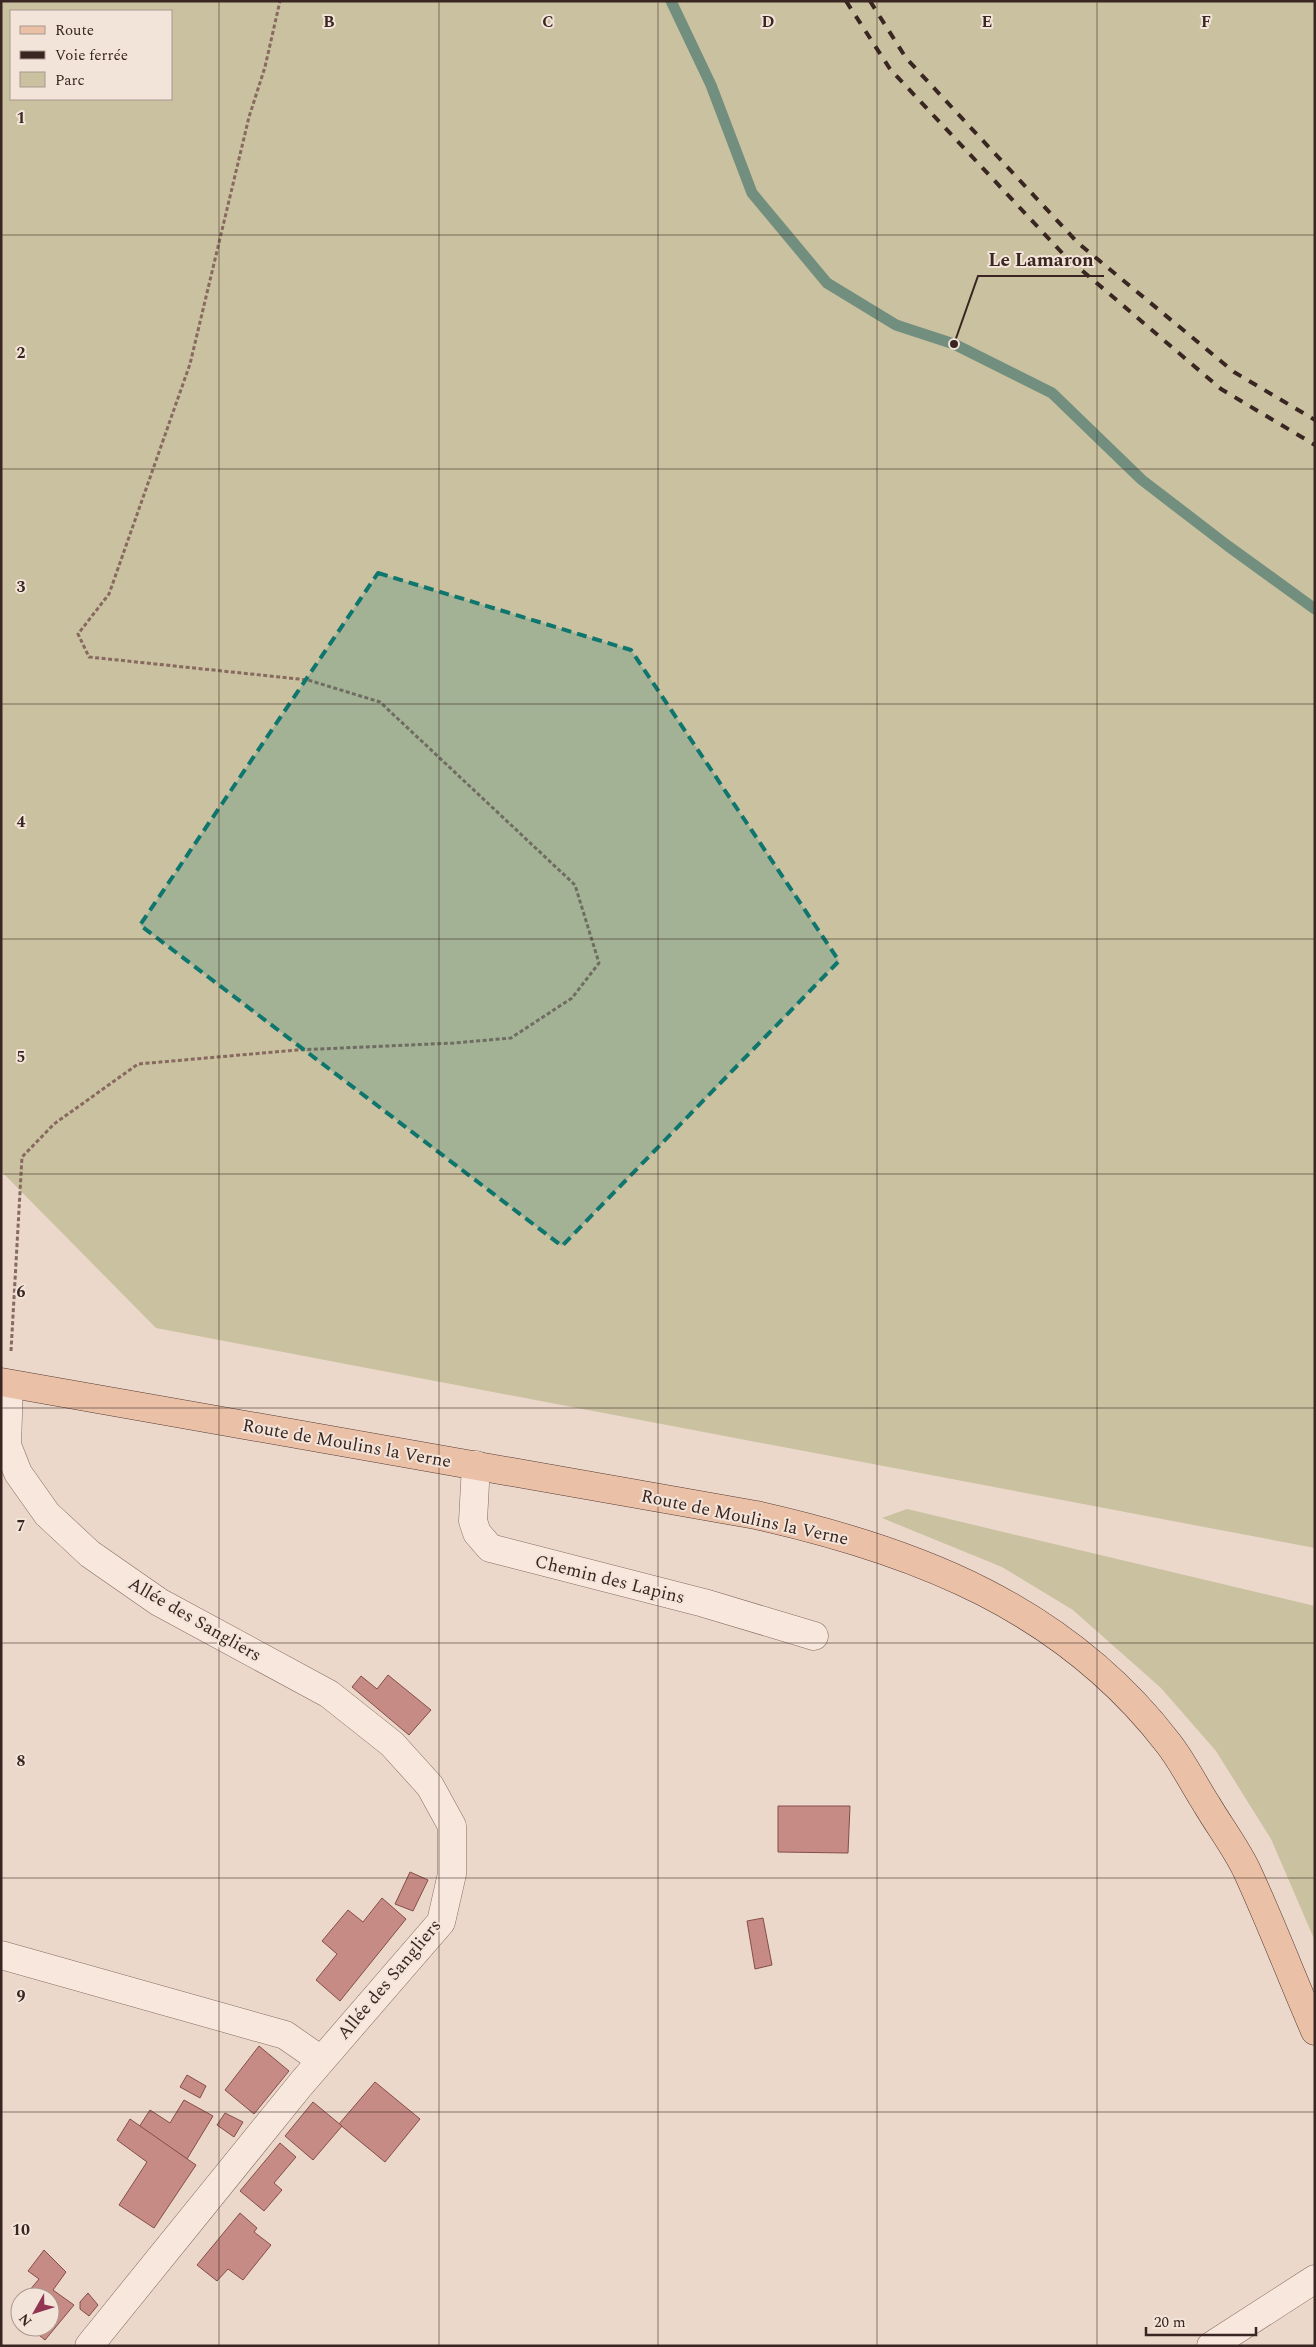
<svg xmlns="http://www.w3.org/2000/svg" width="1316" height="2347" font-family="Spectral,serif">
<style>
.green{fill:#c9c19f;fill-rule:evenodd}
.lines{fill:none;stroke-linecap:round;stroke-linejoin:round}
.stream{stroke:#718e7e;stroke-width:11}
.building{fill:#c68b84;stroke:#844e48}
.minor-casing{stroke:#876960;stroke-width:29}
.major-casing{stroke:#553933;stroke-width:29}
.path{stroke:#876960;stroke-width:3;stroke-dasharray:4 2.5;stroke-linecap:butt}
.minor{stroke:#f7e7dd;stroke-width:28}
.major{stroke:#eac1a7;stroke-width:28}
.rail{stroke:#392622;stroke-width:4;stroke-dasharray:9 9;stroke-linecap:butt}
.marked{fill:#0f766e;fill-opacity:0.2;stroke:#0f766e;stroke-width:4;stroke-dasharray:10 6;stroke-linejoin:round}
.grid{fill:none;stroke:#392622;stroke-width:1;stroke-opacity:0.55}
.labels{text-anchor:middle;stroke-width:4;stroke-linejoin:round;paint-order:stroke}
.street-label{font-size:18px;fill:#392622;stroke:#f3e4d9}
.grid-label{font-size:16px;text-anchor:middle;font-weight:bold;fill:#392622;stroke:#f3e4d9;stroke-width:4;stroke-linejoin:round;paint-order:stroke}
.leader{fill:none;stroke:#392622;stroke-width:2}
.callout-dot{fill:#392622;stroke:#f3e4d9;stroke-width:2}
.callout-label{font-size:19px;text-anchor:middle;font-weight:bold;fill:#392622;stroke:#f3e4d9;stroke-width:4;stroke-linejoin:round;paint-order:stroke}
</style>
<rect width="100%" height="100%" fill="#ebd8ca"/>
<!-- green -->
<g class="green">
<path d="M1 1H1315V1548L156 1328 1 1171ZM11 11H171V99H11Z"/>
<polygon points="907,1509 1315,1606 1315,1941 1271,1839 1216,1751 1161,1688 1073,1610 1002,1567 882,1518"/>
</g>
<g class="lines">
<!-- stream -->
<polyline class="stream" points="671,1 711,85 752,193 827,283 896,325 954,344 1052,393 1142,480 1228,546 1315,609"/>
</g>
<!-- building -->
<g class="building">
<polygon points="388,1675 431,1710 409,1735 352,1687 361,1676 377,1689"/>
<polygon points="778,1806 850,1806 848,1853 778,1852"/>
<polygon points="410,1872 428,1880 413,1911 395,1904"/>
<polygon points="382,1898 406,1919 340,2001 316,1980 337,1954 322,1941 348,1910 363,1922"/>
<polygon points="763,1918 772,1965 755,1969 747,1921"/>
<polygon points="259,2046 289,2071 254,2114 225,2090"/>
<polygon points="187,2075 206,2086 200,2098 180,2087"/>
<polygon points="375,2082 420,2119 385,2162 339,2124"/>
<polygon points="184,2100 213,2116 187,2159 139,2127 150,2110 170,2123"/>
<polygon points="313,2102 342,2126 313,2160 285,2136"/>
<polygon points="225,2113 243,2122 234,2137 217,2125"/>
<polygon points="130,2119 196,2165 154,2228 119,2205 147,2162 117,2140"/>
<polygon points="280,2143 296,2157 274,2183 282,2190 264,2211 240,2191"/>
<polygon points="240,2213 257,2228 254,2232 271,2245 243,2280 228,2269 217,2281 197,2265"/>
<polygon points="44,2250 66,2272 53,2290 74,2305 45,2340 29,2327 50,2327 50,2297 24,2297 39,2279 28,2271"/>
<polygon points="88,2293 98,2305 89,2316 80,2309 80,2302"/>
<polygon points="20,2302 20,2319 12,2312"/>
</g>
<g class="lines">
<!-- minor casing -->
<g class="minor-casing">
<g id="minor">
<polyline points="9,1384 7,1445 18,1473 47,1514 90,1554 159,1602 329,1694 392,1744 430,1786 452,1826 452,1874 441,1922 301,2084 89,2346"/>
<polyline points="476,1465 473,1521 477,1533 490,1548 704,1603 814,1636"/>
<polyline points="1,1955 285,2035 321,2060"/>
<polyline points="1211,2346 1315,2279"/>
</g>
</g>
<!-- major casing -->
<g class="major-casing">
<path id="major" d="M1 1382 756 1515C917 1551 1064 1608 1168 1743 1183 1762 1194 1785 1207 1805 1220 1827 1236 1848 1247 1871 1271 1923 1292 1978 1315 2031"/>
</g>
<!-- path -->
<polyline class="path" points="11,1351 22,1157 54,1124 138,1064 297,1050 454,1043 511,1038 572,998 599,963 575,885 380,702 308,680 89,657 78,634 109,594 190,364 249,117 265,67 280,1"/>
<!-- minor -->
<use href="#minor" class="minor"/>
<!-- major -->
<use href="#major" class="major"/>
<!-- rail -->
<g class="rail">
<polyline points="846,1 890,69 1065,256 1221,389 1315,445"/>
<polyline points="870,1 906,58 1078,243 1234,372 1315,420"/>
</g>
</g>
<!-- marked area -->
<path class="marked" d="M378 573 631 650 839 961 562 1246 140 925Z"/>
<!-- grid -->
<path class="grid" d="M219 1V2346M439 1V2346M658 1V2346M877 1V2346M1097 1V2346M1 235H1315M1 469H1315M1 704H1315M1 939H1315M1 1174H1315M1 1408H1315M1 1643H1315M1 1878H1315M1 2112H1315"/>
<g class="labels">
<!-- street labels -->
<g class="street-label">
<text transform="translate(347 1443) rotate(10)" y="6">Route de Moulins la Verne</text>
<text transform="translate(745 1517) rotate(12)" y="6">Route de Moulins la Verne</text>
<text transform="translate(610 1579) rotate(14)" y="6">Chemin des Lapins</text>
<text transform="translate(195 1619) rotate(30)" y="6">Allée des Sangliers</text>
<text transform="translate(389 1979) rotate(-50)" y="6">Allée des Sangliers</text>
</g>
</g>
<g class="grid-label">
<text x="329" y="27">B</text>
<text x="548" y="27">C</text>
<text x="768" y="27">D</text>
<text x="987" y="27">E</text>
<text x="1206" y="27">F</text>
<text x="21" y="123">1</text>
<text x="21" y="358">2</text>
<text x="21" y="592">3</text>
<text x="21" y="827">4</text>
<text x="21" y="1062">5</text>
<text x="21" y="1297">6</text>
<text x="21" y="1531">7</text>
<text x="21" y="1766">8</text>
<text x="21" y="2001">9</text>
<text x="21" y="2235">10</text>
</g>
<!-- callouts -->
<path class="leader" d="M954 344L978 276H1104"/>
<circle class="callout-dot" cx="954" cy="344" r="5"/>
<g class="callout-label">
<text x="1041" y="266">Le Lamaron</text>
</g>
<!-- border -->
<rect width="1316" height="2347" fill="none" stroke="#392622" stroke-width="5"/>
<!-- legend -->
<rect x="10" y="10" width="162" height="90" fill="#f3e4d9" stroke="#a99890"/>
<rect x="20" y="26" width="25" height="8" fill="#eac1a7" stroke="#a99890"/>
<text x="55" y="35" font-size="15" fill="#392622">Route</text>
<rect x="20" y="51" width="25" height="8" fill="#392622" stroke="#a99890"/>
<text x="55" y="60" font-size="15" fill="#392622">Voie ferrée</text>
<rect x="20" y="72" width="25" height="15" fill="#c9c19f" stroke="#a99890"/>
<text x="55" y="85" font-size="15" fill="#392622">Parc</text>
<!-- north arrow -->
<g transform="translate(35 2312) rotate(231)"><circle r="24" fill="#f3e4d9" stroke="#a99890"/>
<path d="M0-4L9 19L0 12L-9 19Z" fill="#913551"/>
<text y="-8" font-size="14" font-weight="bold" text-anchor="middle" fill="#392622">N</text>
</g>
<!-- scale -->
<path d="M1146 2327v8h110v-8" fill="none" stroke="#392622" stroke-width="2.5"/>
<text x="1154" y="2327" font-size="15" fill="#392622" stroke="#f3e4d9" stroke-width="4" paint-order="stroke">20 m</text>
</svg>
